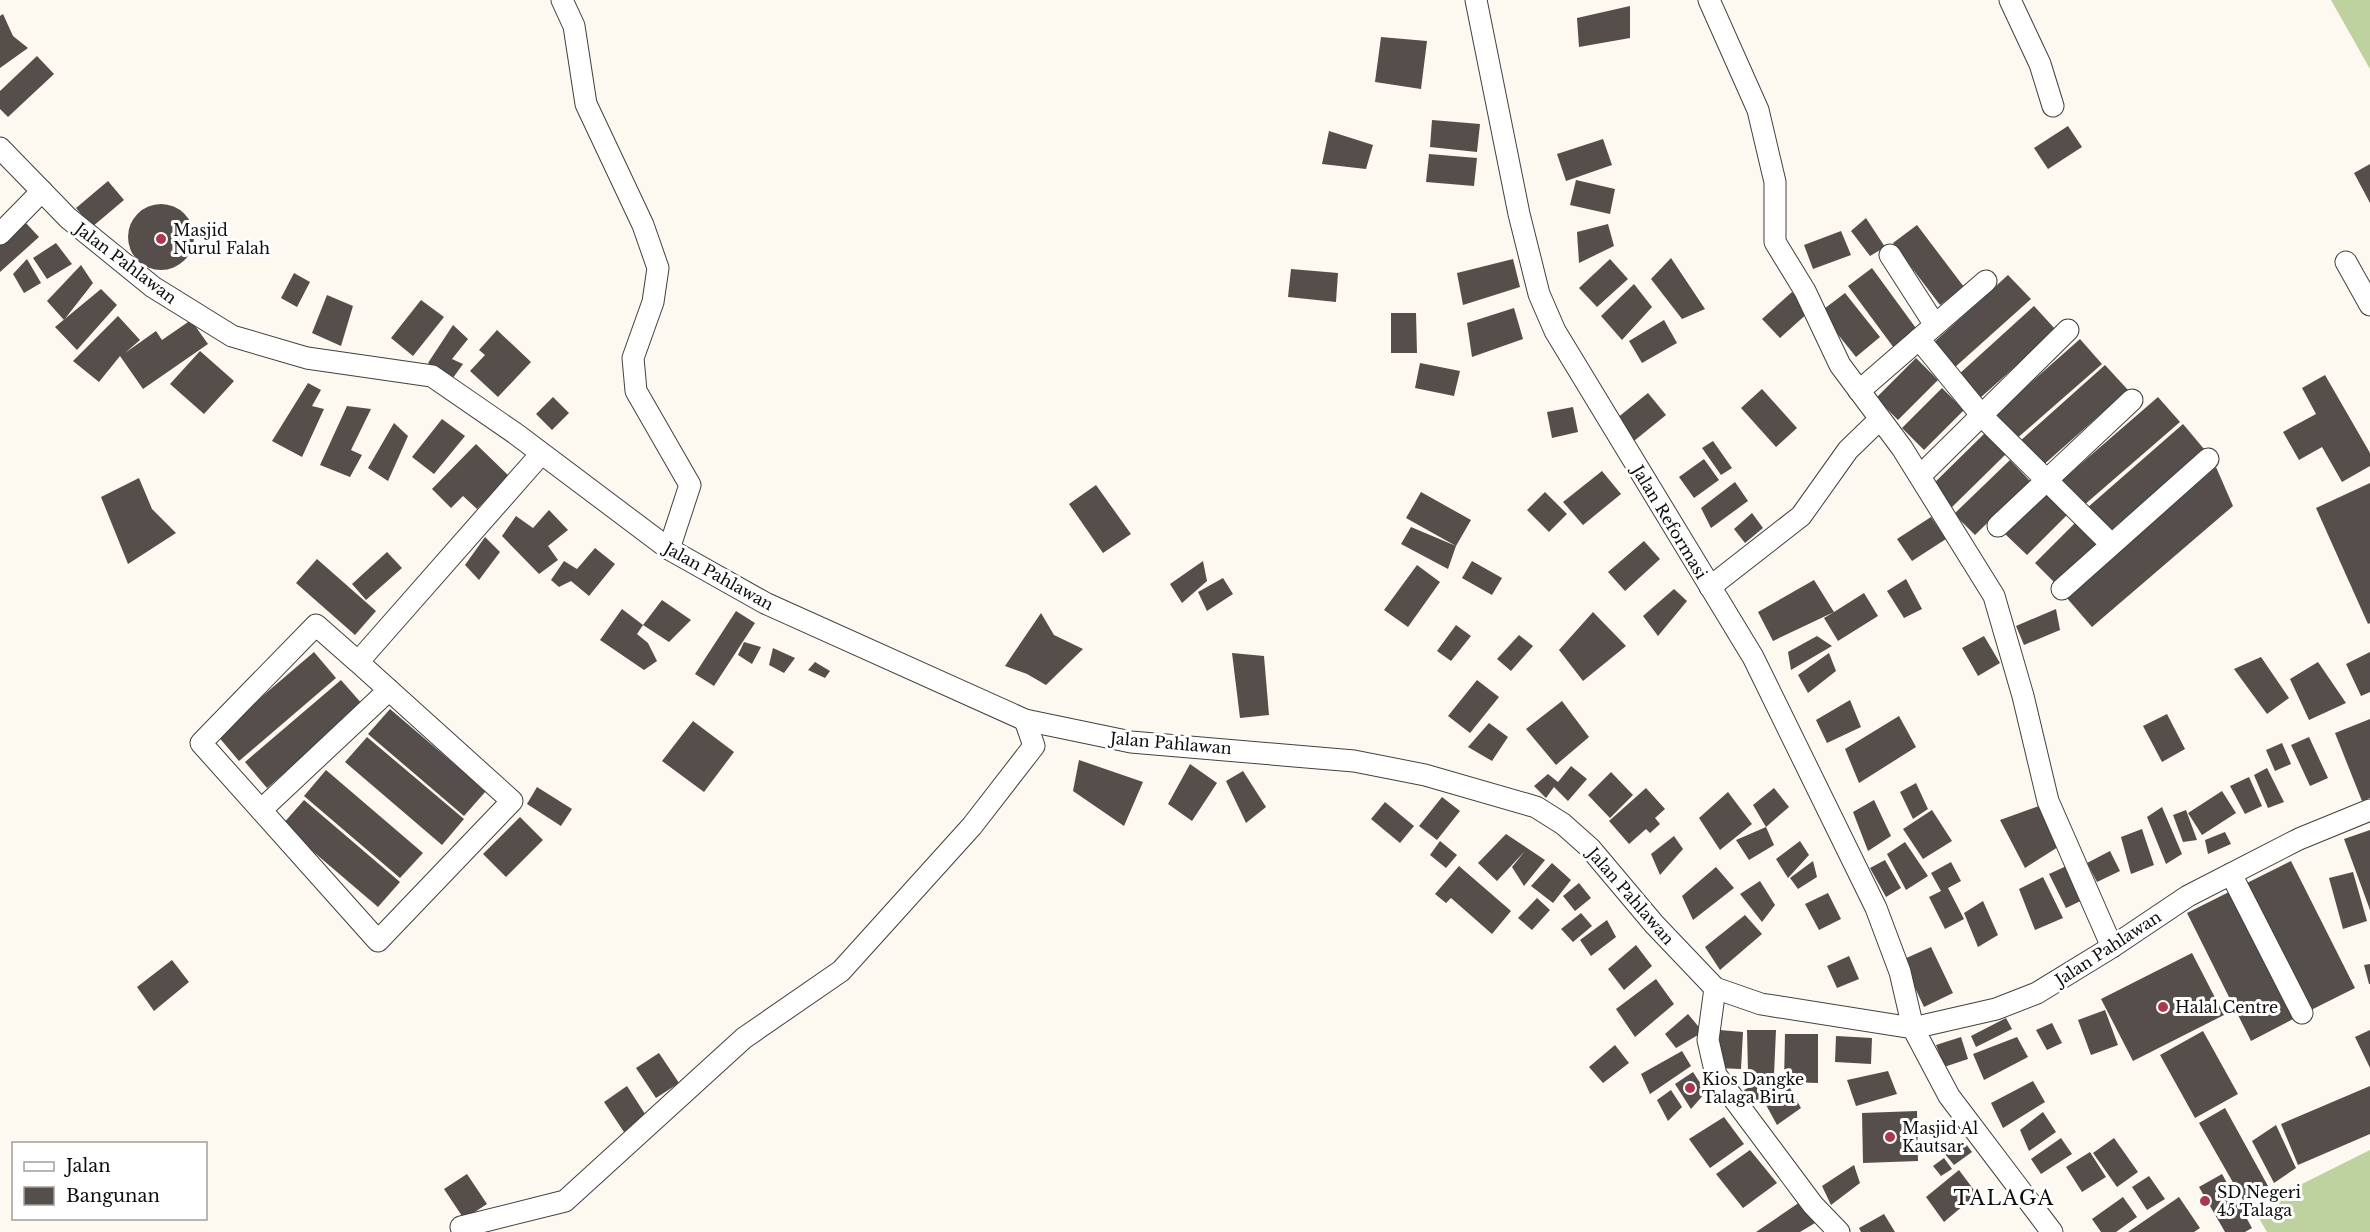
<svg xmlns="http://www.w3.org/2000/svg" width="2370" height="1232" font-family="'Libre Baskerville',serif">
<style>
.forest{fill:#bdd29f}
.building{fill:#554e4b}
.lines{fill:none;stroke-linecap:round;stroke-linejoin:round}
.street-casing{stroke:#414141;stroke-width:23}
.street{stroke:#fff;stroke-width:21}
.poi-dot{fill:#ab384c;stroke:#fff;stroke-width:2}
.labels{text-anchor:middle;stroke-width:6;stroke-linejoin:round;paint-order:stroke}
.poi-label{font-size:16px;fill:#0e0e0e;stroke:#fff;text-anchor:start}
.street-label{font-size:16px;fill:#0e0e0e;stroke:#fff}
.quarter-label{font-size:20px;letter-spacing:1.5px;fill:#0e0e0e;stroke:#fff}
</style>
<rect width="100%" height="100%" fill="#fdf9f0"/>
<!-- forest -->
<g class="forest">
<polygon points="2331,0 2370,0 2370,69"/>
<polygon points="2370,1150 2370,1232 2267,1232 2256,1213 2284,1193"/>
</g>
<!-- building -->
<g class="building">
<polygon points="1630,6 1630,38 1579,47 1577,18"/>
<polygon points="3,14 13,36 28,48 0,68 0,16"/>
<polygon points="1381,37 1427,41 1421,89 1375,82"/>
<polygon points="37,56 54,74 8,117 0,109 0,91"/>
<polygon points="1432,120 1480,124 1477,152 1430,147"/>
<polygon points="2068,126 2082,147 2048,169 2034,148"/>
<polygon points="1329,131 1373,145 1366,169 1322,164"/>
<polygon points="1603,139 1612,165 1566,181 1557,154"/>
<polygon points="1429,154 1477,158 1474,186 1426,182"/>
<polygon points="2370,164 2370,203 2354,173"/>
<polygon points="1576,180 1615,189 1610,214 1570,205"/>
<polygon points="108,181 124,200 92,227 76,208"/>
<circle cx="161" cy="237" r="33"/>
<polygon points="1866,218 1885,247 1870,256 1851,231"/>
<polygon points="25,222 39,237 0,272 0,242"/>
<polygon points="1608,224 1614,246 1579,263 1577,232"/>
<polygon points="1917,225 1964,287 1940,305 1893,243"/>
<polygon points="1841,231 1851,255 1813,269 1804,245"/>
<polygon points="56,243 72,264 47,279 33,258"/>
<polygon points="1671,258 1705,309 1682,319 1651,279"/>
<polygon points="27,259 41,283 24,293 13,274"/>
<polygon points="1513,259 1520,287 1463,305 1457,273"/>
<polygon points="1610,259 1628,279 1597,307 1579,288"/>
<polygon points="81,265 93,283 64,320 47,301"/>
<polygon points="1872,268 1918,331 1894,348 1848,286"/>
<polygon points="1291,269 1338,273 1336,302 1288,297"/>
<polygon points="294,273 310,282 297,307 281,298"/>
<polygon points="2008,275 2031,299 1954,368 1932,344"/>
<polygon points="1634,284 1652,307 1622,340 1601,316"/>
<polygon points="101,289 117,305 77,350 55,327"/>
<polygon points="1792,292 1810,311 1780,338 1762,319"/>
<polygon points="1845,293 1880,337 1856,357 1820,312"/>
<polygon points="327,295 353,306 341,346 312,333"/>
<polygon points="421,300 444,317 413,356 391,338"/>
<polygon points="2034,306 2056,330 1979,399 1958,375"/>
<polygon points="1514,308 1523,339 1472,357 1467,323"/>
<polygon points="1391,313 1416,313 1417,353 1391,353"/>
<polygon points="118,316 140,340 125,353 156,331 162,340 191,320 208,344 143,389 120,356 99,382 73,361"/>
<polygon points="1664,320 1677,343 1642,363 1629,341"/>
<polygon points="453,325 468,339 452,359 463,364 450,382 428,363"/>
<polygon points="497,330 531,362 498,397 470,371 485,355 479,350"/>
<polygon points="2080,339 2102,364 2015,440 1993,416"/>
<polygon points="200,351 234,381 204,414 170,384"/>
<polygon points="1916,358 1938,380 1898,420 1876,398"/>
<polygon points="1420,363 1460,371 1454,396 1415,388"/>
<polygon points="2105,365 2128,390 2041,467 2019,442"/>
<polygon points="2325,375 2370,453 2370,466 2342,482 2322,447 2299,460 2283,432 2316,414 2302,388"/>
<polygon points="308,383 321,390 312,406 324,409 302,457 272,441"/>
<polygon points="1942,388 1964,410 1924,450 1902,428"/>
<polygon points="1762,389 1797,428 1776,447 1741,408"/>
<polygon points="1648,393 1666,415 1629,445 1611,423"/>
<polygon points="553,397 569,413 552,430 536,414"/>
<polygon points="2158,397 2180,422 2083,506 2061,481"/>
<polygon points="347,406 371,409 351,450 362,455 350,477 320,465"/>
<polygon points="1573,407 1578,432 1552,438 1547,412"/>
<polygon points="442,419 465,436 434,474 412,457"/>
<polygon points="394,423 408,436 388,481 368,468"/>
<polygon points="2183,424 2204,449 2108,533 2087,508"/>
<polygon points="1985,433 2006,454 1950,509 1929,488"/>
<polygon points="1713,441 1732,468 1721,475 1702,448"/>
<polygon points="476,444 509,476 477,509 463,496 451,508 432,489"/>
<polygon points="1704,459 1719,480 1694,498 1679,477"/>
<polygon points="2010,460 2030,481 1975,535 1954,514"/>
<polygon points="2216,467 2233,506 2092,627 2066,597"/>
<polygon points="1602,471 1621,494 1583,525 1563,502"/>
<polygon points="139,478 152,509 176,533 128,564 101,497"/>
<polygon points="1735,482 1748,501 1711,528 1701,508"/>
<polygon points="2370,483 2370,623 2368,624 2316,508"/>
<polygon points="1096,485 1131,534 1103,553 1069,504"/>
<polygon points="1421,492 1471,520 1456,546 1448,569 1401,544 1411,527 1456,546 1406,518"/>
<polygon points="1545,492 1567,514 1549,532 1527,510"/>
<polygon points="2045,493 2067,515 2027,555 2004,533"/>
<polygon points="549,510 568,530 548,546 558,560 539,574 502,536 516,516 533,528"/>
<polygon points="1752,513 1763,528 1745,543 1734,529"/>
<polygon points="1931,517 1946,539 1912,561 1897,539"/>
<polygon points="2075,523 2098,545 2057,585 2035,563"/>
<polygon points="485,537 500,552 479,580 465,565"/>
<polygon points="1644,541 1660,559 1625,591 1608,572"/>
<polygon points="595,548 615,564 589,596 571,581 559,587 551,580 564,561 577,569"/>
<polygon points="387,552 402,568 366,600 352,584"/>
<polygon points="317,559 376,611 355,635 296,583"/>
<polygon points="1203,561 1207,581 1182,603 1170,584"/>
<polygon points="1472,561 1502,578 1492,595 1462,578"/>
<polygon points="1417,565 1440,582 1408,627 1384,610"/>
<polygon points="1223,578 1233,594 1207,611 1198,592"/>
<polygon points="1906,579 1922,609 1904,618 1887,591"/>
<polygon points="1814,580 1834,612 1864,593 1878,616 1838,641 1824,618 1834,612 1773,641 1758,612"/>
<polygon points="1674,589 1687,601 1658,636 1643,616"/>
<polygon points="662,600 691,620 669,642 643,625"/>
<polygon points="622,609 643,625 637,634 648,643 657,661 644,670 600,640"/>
<polygon points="2056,609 2060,630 2024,645 2016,626"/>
<polygon points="736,611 755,623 714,686 695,674"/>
<polygon points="1593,612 1626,646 1583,681 1559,650"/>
<polygon points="1041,613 1054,635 1083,649 1046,685 1027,674 1005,666"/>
<polygon points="1456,625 1471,636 1451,661 1437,651"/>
<polygon points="1519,635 1533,646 1511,671 1497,659"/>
<polygon points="1817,636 1832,646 1791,670 1788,652"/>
<polygon points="1984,636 2000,663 1978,676 1962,648"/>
<polygon points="744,642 761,647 752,664 738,655"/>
<polygon points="773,648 795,658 784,673 769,665"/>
<polygon points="314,652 336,678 239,761 217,735"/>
<polygon points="2370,652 2370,692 2361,696 2346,664"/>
<polygon points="1232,653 1264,656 1269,715 1240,718"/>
<polygon points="1829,653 1836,671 1808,693 1798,675"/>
<polygon points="2261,657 2289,698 2267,714 2234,669"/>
<polygon points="815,662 830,671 825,678 808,670"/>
<polygon points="2318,662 2346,703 2309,720 2290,679"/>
<polygon points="341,680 363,705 267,788 245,762"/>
<polygon points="1477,680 1499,697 1470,733 1448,716"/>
<polygon points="1850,700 1861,727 1827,743 1816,720"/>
<polygon points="1562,701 1589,737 1556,765 1526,729"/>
<polygon points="390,709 486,791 464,816 368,734"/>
<polygon points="2167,714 2185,749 2162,762 2143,726"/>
<polygon points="1899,716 1916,747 1859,783 1845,749"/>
<polygon points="2370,719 2370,798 2362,801 2335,733"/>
<polygon points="693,721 734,752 704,792 662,761"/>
<polygon points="1489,723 1508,737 1492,761 1468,747"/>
<polygon points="367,737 464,819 442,845 345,762"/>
<polygon points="2309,737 2328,778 2310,786 2291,745"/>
<polygon points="2282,743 2291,764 2275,771 2266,750"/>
<polygon points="1079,760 1143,782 1124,826 1073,791"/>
<polygon points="1190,764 1217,783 1192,821 1168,804"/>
<polygon points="1571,766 1587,779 1568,801 1554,787 1546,798 1534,786 1548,774 1558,782"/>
<polygon points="2267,768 2284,802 2268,808 2254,775"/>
<polygon points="326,770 423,853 400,878 304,796"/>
<polygon points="1243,771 1266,807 1246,823 1226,781"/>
<polygon points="1611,772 1633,795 1610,818 1588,795"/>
<polygon points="2249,777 2262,806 2245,814 2230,786"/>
<polygon points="1916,783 1928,809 1913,819 1900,792"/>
<polygon points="537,787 572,809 561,826 527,804"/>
<polygon points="1646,788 1665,809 1655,818 1660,824 1650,833 1646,829 1629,844 1609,821"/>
<polygon points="1774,788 1789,807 1766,827 1753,805"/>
<polygon points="2222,791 2236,813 2202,835 2188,813"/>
<polygon points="1728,792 1752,824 1720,850 1699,818"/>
<polygon points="1442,797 1460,811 1437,840 1419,826"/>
<polygon points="304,800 400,882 378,907 282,825"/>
<polygon points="1874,800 1891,836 1868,851 1853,812"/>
<polygon points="1385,802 1414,826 1400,843 1371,819"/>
<polygon points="2039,806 2058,847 2025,868 2000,820"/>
<polygon points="2162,807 2182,854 2166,864 2147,817"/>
<polygon points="1932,810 1952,841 1923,859 1903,829"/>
<polygon points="2186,810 2197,840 2183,842 2173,815"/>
<polygon points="520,817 543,840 506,877 483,854"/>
<polygon points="1766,827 1774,845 1749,860 1736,840"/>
<polygon points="2142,829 2154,865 2131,874 2121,837"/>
<polygon points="2370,830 2370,910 2344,839"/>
<polygon points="2225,832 2231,844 2208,854 2205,840"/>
<polygon points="1506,834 1545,860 1524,886 1512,867 1525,851 1497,881 1478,863"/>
<polygon points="1674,836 1683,849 1660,875 1651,854"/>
<polygon points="1440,841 1457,855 1446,868 1430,855"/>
<polygon points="1800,841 1809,855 1788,878 1776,859"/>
<polygon points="1905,842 1928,876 1906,890 1887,854"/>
<polygon points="2110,851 2120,871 2097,882 2087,863"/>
<polygon points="1885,860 1901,888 1886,897 1870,868"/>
<polygon points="1813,861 1817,877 1798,889 1790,878"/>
<polygon points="2291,861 2355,988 2311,1010 2247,883"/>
<polygon points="1951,862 1961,881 1948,888 1964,919 1945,929 1929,897 1941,891 1931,873"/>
<polygon points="1552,863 1571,880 1553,903 1531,886"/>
<polygon points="2073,863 2089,897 2066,908 2049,874"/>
<polygon points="1459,866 1511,911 1492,934 1451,898 1446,903 1435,894"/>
<polygon points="1716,867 1734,888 1693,920 1682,896"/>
<polygon points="2353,872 2367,921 2343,929 2329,878"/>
<polygon points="2043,877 2063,918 2035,930 2019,889"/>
<polygon points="1760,881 1775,905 1762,922 1740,894"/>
<polygon points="1579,883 1591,898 1575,911 1563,896"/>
<polygon points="2231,891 2295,1018 2251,1041 2187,913"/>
<polygon points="1828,893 1841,919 1819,930 1805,904"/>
<polygon points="1537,898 1550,910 1532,930 1518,918"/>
<polygon points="1983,901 1998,935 1978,947 1964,913"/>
<polygon points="1581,913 1592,926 1573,942 1561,929"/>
<polygon points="1745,915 1762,934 1720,970 1705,947"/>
<polygon points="1607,920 1616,937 1591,956 1580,940"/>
<polygon points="1636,945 1652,966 1624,990 1608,969"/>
<polygon points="1931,947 1953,993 1924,1007 1902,960"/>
<polygon points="2192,953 2224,1015 2133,1061 2101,999"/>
<polygon points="1849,956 1859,979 1837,988 1827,966"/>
<polygon points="172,960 189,982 154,1011 137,987"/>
<polygon points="2370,964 2370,984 2369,984 2364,965"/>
<polygon points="1656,979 1674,1004 1635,1037 1616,1009"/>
<polygon points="2105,1010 2118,1045 2091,1055 2078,1020"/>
<polygon points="1688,1014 1703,1032 1676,1048 1665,1034"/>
<polygon points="2006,1018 2012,1029 1976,1047 1971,1036"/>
<polygon points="2052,1023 2062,1043 2047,1050 2036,1030"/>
<polygon points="1720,1030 1743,1032 1741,1069 1717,1068"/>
<polygon points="1747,1030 1776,1030 1774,1075 1778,1087 1754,1106 1744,1090 1774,1075 1748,1073"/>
<polygon points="2370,1030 2370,1068 2355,1037"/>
<polygon points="2203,1031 2238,1094 2195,1118 2160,1055"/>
<polygon points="1785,1034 1818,1034 1818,1083 1784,1082"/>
<polygon points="1836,1036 1872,1038 1871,1064 1835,1062"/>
<polygon points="1961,1037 1968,1059 1944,1067 1936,1045"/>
<polygon points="2017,1037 2028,1057 1984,1080 1973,1054"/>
<polygon points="1615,1045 1629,1063 1603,1083 1589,1067"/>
<polygon points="1682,1051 1691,1066 1650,1094 1641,1074"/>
<polygon points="659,1053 679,1083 656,1098 636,1068"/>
<polygon points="1888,1071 1897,1094 1856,1106 1847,1080"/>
<polygon points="1693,1072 1706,1092 1691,1109 1675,1084"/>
<polygon points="2033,1081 2045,1102 2003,1128 1991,1103"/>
<polygon points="627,1086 647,1117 624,1132 604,1102"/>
<polygon points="2370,1086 2370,1134 2298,1165 2281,1124"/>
<polygon points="1790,1088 1801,1108 1777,1125 1765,1103"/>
<polygon points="1671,1090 1682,1107 1668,1121 1657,1100"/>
<polygon points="2225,1108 2268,1186 2243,1200 2199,1123"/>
<polygon points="1917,1111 1918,1161 1863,1163 1862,1113"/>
<polygon points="2043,1112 2056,1132 2029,1151 2020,1130"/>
<polygon points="1724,1117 1744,1144 1710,1168 1689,1139"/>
<polygon points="2276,1125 2296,1168 2274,1183 2252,1141"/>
<polygon points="2061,1138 2072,1154 2041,1174 2031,1159"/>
<polygon points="2114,1138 2138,1172 2117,1187 2093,1153"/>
<polygon points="1963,1140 1972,1152 1954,1165 1945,1154"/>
<polygon points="1750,1150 1777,1183 1743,1208 1716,1174"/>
<polygon points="2090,1152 2106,1177 2082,1192 2066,1167"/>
<polygon points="1944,1158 1952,1169 1941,1176 1933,1166"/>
<polygon points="1854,1165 1860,1183 1831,1205 1822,1186"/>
<polygon points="1959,1170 1977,1194 1944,1222 1926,1197"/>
<polygon points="467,1174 487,1204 464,1219 444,1189"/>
<polygon points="2222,1174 2252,1228 2245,1232 2225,1232 2199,1187"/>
<polygon points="2149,1176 2165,1199 2147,1210 2132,1187"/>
<polygon points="2123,1197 2137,1217 2116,1232 2101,1232 2092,1219"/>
<polygon points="2179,1197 2200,1228 2194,1232 2128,1232"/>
<polygon points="1800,1202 1815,1223 1800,1232 1756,1232"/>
<polygon points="1884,1214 1895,1232 1861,1232 1859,1228"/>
</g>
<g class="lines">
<!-- street casing -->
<g class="street-casing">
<g id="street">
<polyline points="562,0 574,26 586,104 643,225 658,268 653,302 633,358 636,391 690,485 669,549"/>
<polyline points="1476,0 1519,214 1539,294 1555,331 1753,657 1876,908 1900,972 1913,1028 1949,1096 2052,1232"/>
<polyline points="1709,0 1758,110 1775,182 1775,242 1805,291 1840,365 1902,448 1994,596 2023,696 2048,801 2112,947"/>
<polyline points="2010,0 2040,64 2053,106"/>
<polyline points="0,148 68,218 153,287 232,336 307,358 432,376 516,434 669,549 765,603 1025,720 1131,742 1354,761 1425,775 1536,807 1563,824 1590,848 1654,924 1715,988 1761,1004 1913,1028 1996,1009 2037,993 2112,947 2188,896 2299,839 2370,810"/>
<polyline points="0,234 42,191"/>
<polyline points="1890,255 1935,325"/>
<polyline points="2346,262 2370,305"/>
<polyline points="1919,339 1982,416 2111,544"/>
<polyline points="1859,391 1986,281"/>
<polyline points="1920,476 2068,330"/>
<polyline points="1998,526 2132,400"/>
<polyline points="1710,587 1801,516 1848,450 1880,419"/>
<polyline points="2062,589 2208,459"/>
<polyline points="358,662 512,801 378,941 201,743 316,625 358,662 541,454"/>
<polyline points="261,810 389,690"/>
<polyline points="2231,874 2302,1013"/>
<polyline points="1715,988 1708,1040 1716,1075 1813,1205 1839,1232"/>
<polyline points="461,1227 565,1201 744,1038 841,971 972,826 1034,746 1025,720"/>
</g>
</g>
<!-- street -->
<use href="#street" class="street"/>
</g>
<!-- markers -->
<g class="poi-dot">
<circle cx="161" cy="239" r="6"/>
<circle cx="2163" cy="1007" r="6"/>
<circle cx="1690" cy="1088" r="6"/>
<circle cx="1890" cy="1137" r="6"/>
<circle cx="2205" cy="1201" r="6"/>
</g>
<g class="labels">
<!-- poi labels -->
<g class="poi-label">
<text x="173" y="236">Masjid<tspan x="173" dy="18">Nurul Falah</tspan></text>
<text x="2175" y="1013">Halal Centre</text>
<text x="1702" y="1085">Kios Dangke<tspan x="1702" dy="18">Talaga Biru</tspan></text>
<text x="1902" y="1134">Masjid Al<tspan x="1902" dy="18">Kautsar</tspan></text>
<text x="2217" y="1198">SD Negeri<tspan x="2217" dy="18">45 Talaga</tspan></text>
</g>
<!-- street labels -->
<g class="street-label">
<text transform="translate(126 263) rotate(37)" y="6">Jalan Pahlawan</text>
<text transform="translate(1670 522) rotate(59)" y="6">Jalan Reformasi</text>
<text transform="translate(719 576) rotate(29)" y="6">Jalan Pahlawan</text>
<text transform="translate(1171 743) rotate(5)" y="6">Jalan Pahlawan</text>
<text transform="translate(1631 896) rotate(49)" y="6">Jalan Pahlawan</text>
<text transform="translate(2108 948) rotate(-33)" y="6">Jalan Pahlawan</text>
</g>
<!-- quarter labels -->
<g class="quarter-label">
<text x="2004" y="1205">TALAGA</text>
</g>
</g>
<!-- legend -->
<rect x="12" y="1142" width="195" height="78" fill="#ffffff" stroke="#9f9f9f" stroke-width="1.5"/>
<rect x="24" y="1162" width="30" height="9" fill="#ffffff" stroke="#9f9f9f" stroke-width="1.5"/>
<text x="66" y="1172" font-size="18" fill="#0e0e0e">Jalan</text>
<rect x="24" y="1187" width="30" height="18" fill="#554e4b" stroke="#9f9f9f" stroke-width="1.5"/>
<text x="66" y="1202" font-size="18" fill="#0e0e0e">Bangunan</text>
</svg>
